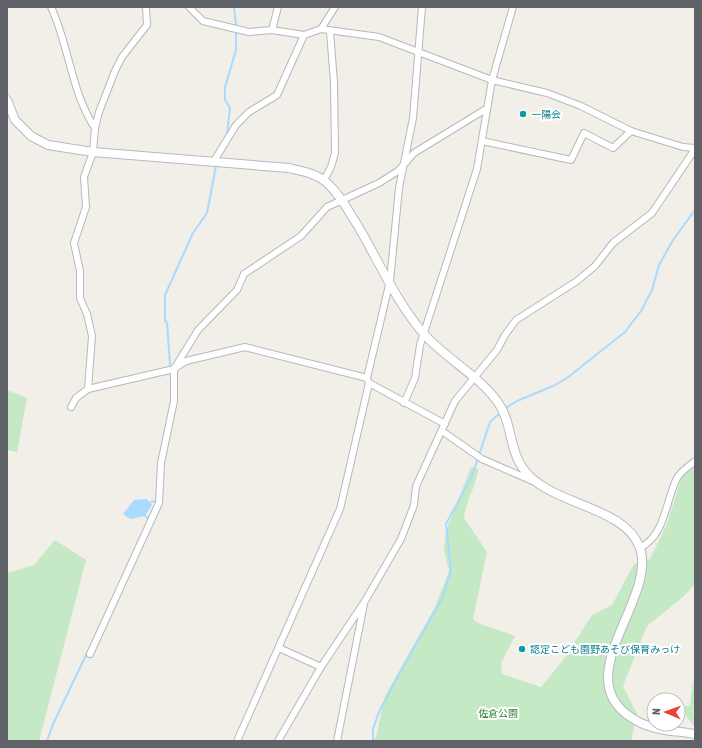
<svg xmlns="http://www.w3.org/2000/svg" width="702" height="748" font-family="'Asap Condensed','Noto Sans JP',sans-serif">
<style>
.green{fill:#c5e8c5}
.water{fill:#aadaff}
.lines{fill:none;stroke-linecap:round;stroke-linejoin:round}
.stream{stroke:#aadaff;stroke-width:2}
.street-casing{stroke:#b5b8bc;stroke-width:8}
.secondary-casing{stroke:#b6babf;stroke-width:10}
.street{stroke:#fff;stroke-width:6}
.secondary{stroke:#fff;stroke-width:8}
.culture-dot{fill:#0f9aa8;stroke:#fff;stroke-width:1.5}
.labels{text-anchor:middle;stroke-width:4;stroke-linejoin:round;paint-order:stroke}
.culture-label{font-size:10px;fill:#0d838f;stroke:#fff;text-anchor:start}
.park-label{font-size:10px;fill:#348238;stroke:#fff}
</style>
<rect width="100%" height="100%" fill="#f1efe8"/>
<!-- green -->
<g class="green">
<polygon points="7,390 27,398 17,452 7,450"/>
<path d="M695 465V584L683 597 647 626 623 686 637 714 631 741H373L376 737 385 696 435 607 449 571 444 549 446 531 471 467 478 469C476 487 466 500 464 518L487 552 473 619 478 623 515 636 501 663 502 674 541 687 564 659 592 615 612 605 634 564 650 559 667 524 682 475Z"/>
<polygon points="55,540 86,560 39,741 7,741 7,573 34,565"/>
<polygon points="695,680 695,727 680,708 690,705 693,681"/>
</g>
<!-- water -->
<polygon class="water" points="147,499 152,505 145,516 130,519 123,514 134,500"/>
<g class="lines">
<!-- stream -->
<g class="stream">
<polyline points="227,135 230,108 225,100 225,87 236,50 236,24 234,7"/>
<polyline points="170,365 167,322 165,321 165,295 193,233 207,213 216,166"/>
<polyline points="171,375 171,381"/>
<polyline points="504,409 517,401 553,386 567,378 625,332 641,311 652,290 659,265 673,240 695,210"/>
<polyline points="157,494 158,474"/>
<polyline points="151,502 156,501"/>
<polyline points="145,516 149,519"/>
<polyline points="47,741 53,724 87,653"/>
<polyline points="373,741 373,729 379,712 402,669 443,597 451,570 446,524 472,476 490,422 501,412"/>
</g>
<!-- street casing -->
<g class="street-casing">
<g id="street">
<path d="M51 7C69 45 71 92 95 128"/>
<polyline points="189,7 203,21 249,32 272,30 304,35 321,29 379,37 492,80 547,93 581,106 631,131 683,147 695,148"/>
<polyline points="321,29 335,7"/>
<polyline points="272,30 278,7"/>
<polyline points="482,141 571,160 584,133 613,148 631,131"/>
<polyline points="214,161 236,125 249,112 277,95 304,35"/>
<polyline points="324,180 331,167 335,153 334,82 330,32"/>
<polyline points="369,383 445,424"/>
<polyline points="88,389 92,336 87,314 80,298 80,271 74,243 86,207 84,177 93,152 95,128 99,112 115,71 122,57 147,25 146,7"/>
<polyline points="404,403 415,378 420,345 477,169 492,80 513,7"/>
<polyline points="71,407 76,398 88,389 174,369 186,361 245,347 367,378"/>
<polyline points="442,431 482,459 535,482"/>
<path d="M640 548C666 534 665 502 677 478 681 471 689 466 695 461"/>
<polyline points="279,648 321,667"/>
<polyline points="90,654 159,503 161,463 174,401 174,369 198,330 237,290 244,274 301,236 327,207 379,183 398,171 414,153 486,109"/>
<polyline points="237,741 340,509 369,383 367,378 390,281 399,188 413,118 422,7"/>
<polyline points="278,741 321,667 365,601 401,539 414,505 416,486 455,401 497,350 505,335 516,320 577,281 595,266 613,243 652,213 695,149"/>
<polyline points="337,741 364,604"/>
</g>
</g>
<!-- secondary casing -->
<g class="secondary-casing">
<path id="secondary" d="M7 100 15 120 31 136 48 145 93 152 289 168C302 171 315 173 326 182 340 194 348 211 358 226 378 260 398 305 424 334 446 359 481 377 499 404 512 423 509 448 522 467 547 506 624 504 640 548 658 601 559 684 641 723 657 731 678 731 695 734"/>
</g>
<!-- street -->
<use href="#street" class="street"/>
<!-- secondary -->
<use href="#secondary" class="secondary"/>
</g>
<!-- markers -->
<g class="culture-dot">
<circle cx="523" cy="114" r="4"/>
<circle cx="522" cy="649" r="4"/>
</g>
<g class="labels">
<!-- culture labels -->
<g class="culture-label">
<text x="531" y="118">一陽会</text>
<text x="530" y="653">認定こども園野あそび保育みっけ</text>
</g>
<!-- park labels -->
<g class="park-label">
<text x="498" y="717">佐倉公園</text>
</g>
</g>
<!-- border -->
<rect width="702" height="748" fill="none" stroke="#5f6368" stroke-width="16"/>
<!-- north arrow -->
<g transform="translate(666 712) rotate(272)"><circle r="19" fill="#ffffff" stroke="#bfc1c3"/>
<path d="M0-3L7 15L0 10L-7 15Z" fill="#ea4335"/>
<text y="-6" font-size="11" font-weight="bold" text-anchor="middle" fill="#5f6368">N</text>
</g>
</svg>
